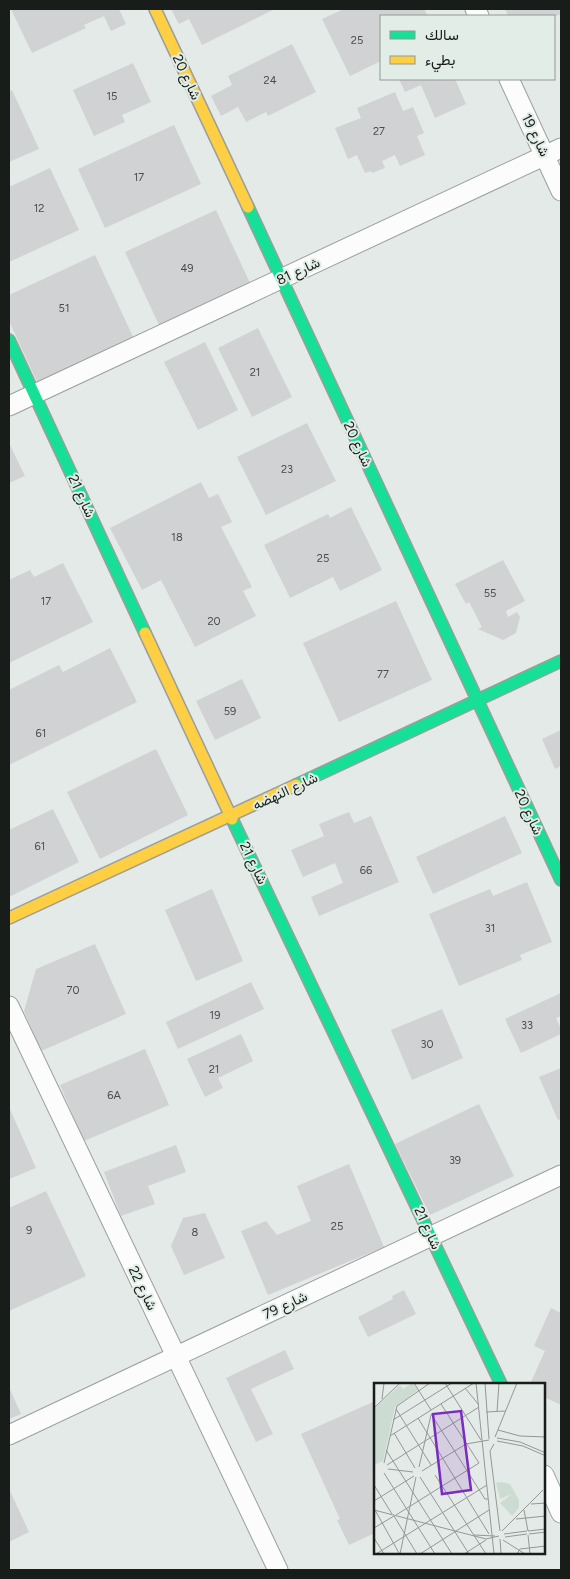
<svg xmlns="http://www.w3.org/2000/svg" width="570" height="1579" font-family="Figtree,Vazirmatn,sans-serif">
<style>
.building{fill:#d1d2d3}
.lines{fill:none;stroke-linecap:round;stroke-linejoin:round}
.street-casing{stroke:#9a9f9d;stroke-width:21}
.fast-casing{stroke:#9a9f9d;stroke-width:14}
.slow-casing{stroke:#9a9f9d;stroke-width:14}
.street{stroke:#fbfcfb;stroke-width:19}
.fast{stroke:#16e098;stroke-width:11}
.slow{stroke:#ffcf43;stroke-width:11}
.labels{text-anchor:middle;stroke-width:4;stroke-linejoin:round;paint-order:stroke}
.number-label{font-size:11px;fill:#494c4a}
.street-label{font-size:14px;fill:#191d1a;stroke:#e1ede6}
.inset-road{fill:none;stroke:#939895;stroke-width:1}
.view{fill:#7b2cbf;fill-opacity:0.15;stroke:#7b2cbf;stroke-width:2.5}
.inset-edge{fill:none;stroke:#191d1a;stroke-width:2.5}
</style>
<rect width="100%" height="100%" fill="#e4eae7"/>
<!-- building -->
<g class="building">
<polygon points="11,9 119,9 126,24 111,31 104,16 84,25 86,28 32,53"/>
<polygon points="171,9 272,9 273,10 202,45 189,19 179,24"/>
<polygon points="344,9 424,9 428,16 381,16 381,61 350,76 322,19"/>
<polygon points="505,9 561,9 561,14 554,17 508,16"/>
<polygon points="292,44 316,92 268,116 266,112 246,122 238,107 221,116 211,96 232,85 228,76"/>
<polygon points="133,63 151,102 122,115 125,122 94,136 73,90"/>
<polygon points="399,79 455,79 466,104 435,118 421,85 405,92"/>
<polygon points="12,90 39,149 9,162 9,92"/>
<polygon points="395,92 403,111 413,107 424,133 417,136 425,155 400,166 395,155 382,161 385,168 372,173 371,171 365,173 357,155 348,159 335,128 361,118 357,108"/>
<polygon points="174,125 201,184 105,228 78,169"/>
<polygon points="50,168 79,230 9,262 9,187"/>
<polygon points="216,210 250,283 159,325 125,252"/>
<polygon points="95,255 135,341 39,386 9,321 9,295"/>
<polygon points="258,328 292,397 252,417 218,348"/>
<polygon points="205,342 238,410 198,430 164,362"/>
<polygon points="307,423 336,481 266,515 237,457"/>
<polygon points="9,443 25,476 9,483"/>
<polygon points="201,482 209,498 218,494 232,522 221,527 252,587 243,591 256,616 195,647 161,580 142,590 110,528"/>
<polygon points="351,507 382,570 340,591 333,577 290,598 264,545 328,514 330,518"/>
<polygon points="503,560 525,601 506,611 508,617 517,612 520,617 516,633 503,640 478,629 482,627 469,602 466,604 455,584"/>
<polygon points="63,563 93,622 9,663 9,580 30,570 34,577"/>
<polygon points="396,601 432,680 339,722 303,643"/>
<polygon points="110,648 137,702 9,765 9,690 59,665 63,672"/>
<polygon points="242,679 261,718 215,740 196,701"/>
<polygon points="561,730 561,766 555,769 542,739"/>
<polygon points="156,749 188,815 100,859 67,792"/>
<polygon points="53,809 79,862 9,897 9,830"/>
<polygon points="349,812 354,823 371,816 399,882 319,916 311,897 343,883 335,863 303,877 291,850 324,836 319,824"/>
<polygon points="505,816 522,853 433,894 416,857"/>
<polygon points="527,882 552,942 520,955 522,960 459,986 429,914 490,889 493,896"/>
<polygon points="212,889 243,961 196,981 165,910"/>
<polygon points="95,944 126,1014 41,1051 24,1011 36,969"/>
<polygon points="251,982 264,1009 178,1049 166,1022"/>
<polygon points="561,993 561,1016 556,1018 561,1029 561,1034 521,1053 505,1019"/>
<polygon points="442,1009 463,1058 412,1080 391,1030"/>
<polygon points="241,1034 253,1061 218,1078 223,1088 205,1097 187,1059"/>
<polygon points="145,1049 169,1105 84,1141 60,1085"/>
<polygon points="561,1068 561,1119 558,1120 539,1077"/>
<polygon points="479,1104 514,1176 430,1215 395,1144"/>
<polygon points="9,1107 36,1168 9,1179"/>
<polygon points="176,1145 186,1172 148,1186 155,1204 121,1216 104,1172"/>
<polygon points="349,1164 384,1247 268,1295 241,1231 266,1221 277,1235 311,1221 297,1186"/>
<polygon points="46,1191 86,1276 9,1311 9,1208"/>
<polygon points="205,1213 225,1258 184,1275 171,1246 183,1218"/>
<polygon points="404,1290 416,1314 368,1337 358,1317 393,1299 392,1296"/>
<polygon points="551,1308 561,1313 561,1405 544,1397 544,1384 530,1384 545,1351 534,1346"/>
<polygon points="285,1350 294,1369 251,1389 273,1434 256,1442 226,1378"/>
<polygon points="9,1387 21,1414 9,1419"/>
<polygon points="375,1401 375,1533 349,1545 337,1520 340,1519 301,1434"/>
<polygon points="9,1489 29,1532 9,1542"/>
</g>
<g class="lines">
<!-- street casing -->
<g class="street-casing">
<g id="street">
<polyline points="475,9 479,16"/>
<polyline points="509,79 561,191"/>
<polyline points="9,406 561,148"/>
<polyline points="9,1006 278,1570"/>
<polyline points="9,1435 561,1175"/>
<polyline points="544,1475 561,1513"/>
</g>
</g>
<!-- fast casing -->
<g class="fast-casing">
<g id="fast">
<polyline points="248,207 561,880"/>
<polyline points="9,340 145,633"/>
<polyline points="296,785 561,661"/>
<polyline points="232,819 501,1384"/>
</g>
</g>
<!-- slow casing -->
<g class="slow-casing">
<g id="slow">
<polyline points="155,9 248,207"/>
<polyline points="145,633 232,819"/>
<polyline points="9,918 296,785"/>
</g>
</g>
<!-- street -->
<use href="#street" class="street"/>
<!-- fast -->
<use href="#fast" class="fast"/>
<!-- slow -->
<use href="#slow" class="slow"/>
</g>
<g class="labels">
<!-- number labels -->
<g class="number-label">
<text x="357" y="44">25</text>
<text x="270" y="84">24</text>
<text x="112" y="100">15</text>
<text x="379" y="135">27</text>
<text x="139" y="181">17</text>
<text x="39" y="212">12</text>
<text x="187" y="272">49</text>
<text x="64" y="312">51</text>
<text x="255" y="376">21</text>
<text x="287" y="473">23</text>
<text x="177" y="541">18</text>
<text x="323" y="562">25</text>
<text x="490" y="597">55</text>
<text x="46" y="605">17</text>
<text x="214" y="625">20</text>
<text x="383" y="678">77</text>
<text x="230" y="715">59</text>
<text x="41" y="737">61</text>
<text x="40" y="850">61</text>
<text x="366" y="874">66</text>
<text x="490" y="932">31</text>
<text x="73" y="994">70</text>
<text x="215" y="1019">19</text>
<text x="527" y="1029">33</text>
<text x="427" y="1048">30</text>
<text x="214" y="1073">21</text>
<text x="114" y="1099">6A</text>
<text x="455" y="1164">39</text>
<text x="337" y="1230">25</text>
<text x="29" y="1234">9</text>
<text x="195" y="1236">8</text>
</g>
<!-- street labels -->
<g class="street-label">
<text transform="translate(187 77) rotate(65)" y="5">شارع 20</text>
<text transform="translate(536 135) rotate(64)" y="5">شارع 19</text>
<text transform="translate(298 271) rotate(-25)" y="5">شارع 81</text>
<text transform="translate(358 444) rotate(65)" y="5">شارع 20</text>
<text transform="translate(82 496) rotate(65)" y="5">شارع 21</text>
<text transform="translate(285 791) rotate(-25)" y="5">شارع النهضه</text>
<text transform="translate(529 812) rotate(65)" y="5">شارع 20</text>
<text transform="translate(254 863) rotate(64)" y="5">شارع 21</text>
<text transform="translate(428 1228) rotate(65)" y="5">شارع 21</text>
<text transform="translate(143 1288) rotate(64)" y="5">شارع 22</text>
<text transform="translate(285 1305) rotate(-25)" y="5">شارع 79</text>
</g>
</g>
<!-- overview -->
<g transform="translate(374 1383)">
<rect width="171" height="171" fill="#e4eae7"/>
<path d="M38 0 44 7 21 24 9 78 0 82V26L26 2 29 6ZM127 99 136 101 145 117V125L138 133 126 120 138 111 126 116 122 100Z" fill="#cddcd3"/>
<path class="inset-road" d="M40 0 57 27M71 0 107 57M102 0 120 171M111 0 115 56M91 5 105 22M8 16 10 0M0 25 26 0M22 26 57 82M112 29 131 28M123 29 125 0M57 31 111 116H114M44 35 115 151M19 37 78 0M124 47 146 53 172 54M20 50 41 85M16 53 100 0M121 54 143 0M123 55 146 59 172 70M123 58 149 63 172 73M120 61 116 68 126 148M12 67 78 171M10 80 23 23 56 0M13 82 105 24M45 84 57 32M14 86 39 89M48 88 92 61 115 57M10 90 61 171M61 92 112 171M46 94 95 171M0 102 18 131M0 118 40 93M157 121 172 120M0 127 112 156 125 153M1 127 25 170M150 127 154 148M22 132 105 80 67 21M20 133 43 171M142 136 172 133M0 145 20 133M128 148 169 107M154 148 172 146M130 151 153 148M155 151 172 149M100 152 121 153M154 152 156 171M131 154 153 151M0 155 10 171M126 156 127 171M129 157 151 171M2 171 113 102M26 171 42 94M46 171 115 127M90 171 112 157M143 171 146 166 172 163"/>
<path class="view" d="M87 28 97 107 68 111 59 31Z"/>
<rect width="171" height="171" class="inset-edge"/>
</g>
<!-- border -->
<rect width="570" height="1579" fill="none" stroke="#191d1a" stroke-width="20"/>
<!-- legend -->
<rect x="380" y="15" width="175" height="65" fill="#e1ede6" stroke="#919a94"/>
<rect x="390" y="31" width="25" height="8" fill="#16e098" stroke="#919a94"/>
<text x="425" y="40" font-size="15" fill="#191d1a">سالك</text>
<rect x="390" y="56" width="25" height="8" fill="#ffcf43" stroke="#919a94"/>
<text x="425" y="65" font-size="15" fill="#191d1a">بطيء</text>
</svg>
